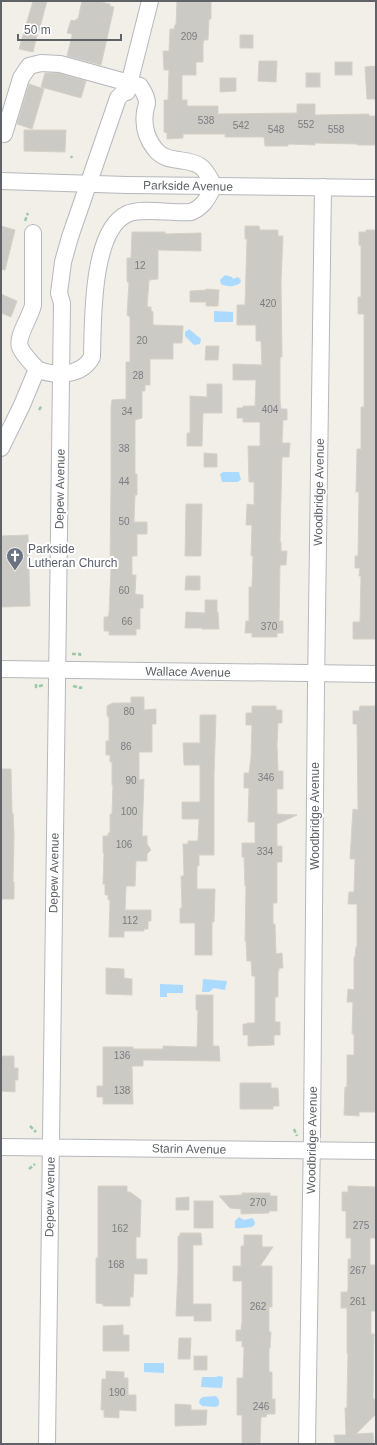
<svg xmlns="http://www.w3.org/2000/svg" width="377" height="1445" font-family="Arial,sans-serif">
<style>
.water{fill:#aadaff}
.building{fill:#cccac5;stroke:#d6d1c6}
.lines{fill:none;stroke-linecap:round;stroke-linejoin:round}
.minor-casing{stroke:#b5b8bc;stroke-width:18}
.path{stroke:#9cc7a9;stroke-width:2.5;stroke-dasharray:4 2;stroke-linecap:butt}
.minor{stroke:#fff;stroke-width:16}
.labels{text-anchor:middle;stroke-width:4;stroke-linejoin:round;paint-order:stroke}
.number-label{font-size:10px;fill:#7a7d7f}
.street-label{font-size:12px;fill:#5f6368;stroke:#fff}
.worship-label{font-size:12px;fill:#5b616d;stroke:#fff;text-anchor:start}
</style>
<rect width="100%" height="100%" fill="#f1efe8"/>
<!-- water -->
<g class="water">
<path d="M225 275 232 277 233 279 238 277 241 280 240 283C235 287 227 287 221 284L220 280Z"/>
<polygon points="214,311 233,312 233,322 214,322"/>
<polygon points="189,329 201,339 200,344 194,345 185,336 185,332"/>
<polygon points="223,472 239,472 241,480 237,482 222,482 220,474"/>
<polygon points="203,979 227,981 225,990 214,988 209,992 202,992"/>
<polygon points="160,984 183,985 183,993 167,993 167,997 160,997"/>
<path d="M239 1217 244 1220 252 1218 254 1220 255 1224 252 1227C247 1227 240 1229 235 1228V1221Z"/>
<polygon points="144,1363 164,1363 164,1373 144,1372"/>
<polygon points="220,1376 223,1377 222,1388 201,1387 202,1377 215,1377"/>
<polygon points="216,1396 219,1400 219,1405 216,1407 202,1406 199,1403 200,1399 203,1397"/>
</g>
<!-- building -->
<g class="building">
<polygon points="33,1 47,1 39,31 38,31 33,52 19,49"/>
<polygon points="82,1 96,1 110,4 110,6 114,7 101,65 67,56 72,36 72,34 67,33 71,20 75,21 76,19 78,19"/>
<polygon points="177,1 211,1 211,19 209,19 208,40 204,40 203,44 203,62 196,62 196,75 182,75 182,100 187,100 187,106 218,106 218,114 297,113 297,104 315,104 315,115 369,114 369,116 376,116 376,145 357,145 357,144 315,143 315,145 288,144 288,146 265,146 264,137 225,137 225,134 183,134 183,138 167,139 167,133 164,132 164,100 168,100 169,70 164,70 163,51 169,51 170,29 174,29 175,25 176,25"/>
<rect x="240" y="35" width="13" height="13"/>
<polygon points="259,61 277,61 276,82 258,81"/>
<rect x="335" y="62" width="17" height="13"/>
<polygon points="376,66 376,99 367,99 365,67"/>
<polygon points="45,73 58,73 86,81 81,98 41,87"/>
<rect x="306" y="73" width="14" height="14"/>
<polygon points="220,78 236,78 236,91 220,92"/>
<polygon points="29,84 44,89 32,129 17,124"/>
<polygon points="24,130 66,130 65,152 24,151"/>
<polygon points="1,226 15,230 5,270 1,269"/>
<polygon points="245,226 259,226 260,230 278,230 278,236 283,236 281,282 282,357 280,357 280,400 281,409 287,409 287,420 283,420 282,443 290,443 289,457 282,457 280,542 281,542 281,551 287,551 286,565 280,565 279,621 283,621 283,633 277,633 277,637 252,637 252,633 245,633 246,621 249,621 249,587 252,587 253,556 251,556 252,525 246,525 247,504 254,505 254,482 249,482 248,446 260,446 260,422 243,422 243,418 237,418 237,408 243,408 243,406 255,406 256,380 233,380 233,364 262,365 261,341 256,341 256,325 237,325 237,305 245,305 247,239 245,239"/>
<polygon points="366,230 376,230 376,639 353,639 353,622 360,622 361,576 359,576 360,568 355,568 355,556 358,556 359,492 356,492 357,449 361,449 361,407 364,407 364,314 358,314 358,297 361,297 361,246 359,245 359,232 366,232"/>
<polygon points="132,232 165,232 165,234 201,233 201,251 158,250 158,279 149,280 147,307 151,307 151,310 153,312 153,325 183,326 182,343 173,343 173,359 150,359 150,385 145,385 145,391 142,391 142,418 135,420 135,474 137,474 137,495 135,495 134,522 147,522 147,534 137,534 137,556 132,556 132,575 136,575 135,594 143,595 143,608 140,608 140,629 136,629 136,635 109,635 109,631 104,631 104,617 108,617 109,614 111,568 110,568 111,481 111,407 112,400 126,399 126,362 130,362 130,317 127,315 129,282 127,282 127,258 131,258"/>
<polygon points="206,289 219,290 218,306 206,306 206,302 190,302 190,291 206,290"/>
<polygon points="1,294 17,301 11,317 1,313"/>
<polygon points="206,346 219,346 218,360 205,360"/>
<polygon points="207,384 222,384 222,413 203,413 202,446 187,446 187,433 190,433 190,396 207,397"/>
<polygon points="204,453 217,454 217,467 204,467"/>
<polygon points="186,504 202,504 201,556 185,556"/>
<polygon points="28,535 30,606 1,607 1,536"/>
<polygon points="186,576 200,576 200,590 185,590"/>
<polygon points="205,600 217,600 217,612 218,612 219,629 202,629 202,628 185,628 186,612 205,613"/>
<polygon points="131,697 144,697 144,710 156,709 156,724 152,724 152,752 139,752 139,780 144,779 142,836 147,836 147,844 151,850 147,854 147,861 136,861 135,886 126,886 125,910 151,910 151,921 148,921 148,929 144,929 144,931 124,931 124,937 109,937 110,900 108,900 108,895 105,895 105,884 103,884 104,853 103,853 103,836 108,836 108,833 110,833 110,814 112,814 113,785 112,785 112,762 110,762 110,755 106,755 106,741 109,741 109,718 107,715 107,706 113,703 131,703"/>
<polygon points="252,706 276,706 276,710 282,710 282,723 278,723 277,744 278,771 283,771 283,789 277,789 277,814 297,815 277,824 277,846 282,846 282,862 277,862 277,903 273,903 273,924 275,924 276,954 282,953 283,968 279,968 279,971 278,971 278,997 275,997 275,1022 280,1022 280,1035 274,1035 274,1045 248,1046 248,1035 243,1035 243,1024 247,1024 247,1023 255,1023 255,976 252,976 251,961 247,961 246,941 245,941 246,886 245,886 244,857 242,857 242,843 255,843 255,822 248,822 249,788 244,788 244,773 249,773 251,757 252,725 246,725 246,713 252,713"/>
<polygon points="360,706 376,706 376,1112 359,1112 359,1116 344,1115 345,1087 347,1087 347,1055 354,1055 354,1034 352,1034 353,1002 347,1002 348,989 354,990 354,957 355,957 356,947 357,947 357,904 348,904 349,892 354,892 355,859 350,859 353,809 358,810 357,724 353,724 353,711 359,711"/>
<polygon points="200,715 216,715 214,775 214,855 199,855 199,866 197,866 197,889 215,889 214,922 212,922 212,955 195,955 195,923 180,923 180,908 182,908 181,876 184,876 183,844 188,844 188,841 198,841 199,819 182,819 182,802 200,802 200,765 184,765 183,743 200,743"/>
<polygon points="1,769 11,769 12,813 13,813 14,836 13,882 14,882 14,899 1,899"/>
<polygon points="106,968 124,969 124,978 132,979 132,995 106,994"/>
<polygon points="196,995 213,995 213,1046 219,1046 220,1061 143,1060 143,1066 132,1066 133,1104 103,1104 103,1097 97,1097 97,1086 103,1086 103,1047 133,1047 133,1049 163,1049 163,1046 197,1047 198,1010 196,1010"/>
<polygon points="1,1056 14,1056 14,1068 18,1068 18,1080 15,1080 15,1092 1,1091"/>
<polygon points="240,1083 271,1083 271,1088 278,1088 279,1106 273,1106 273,1109 240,1109"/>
<polygon points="98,1186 127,1186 127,1192 130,1192 141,1200 140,1237 136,1237 136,1259 147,1259 147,1274 134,1274 133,1297 130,1297 130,1306 103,1306 103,1304 96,1303 96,1258 98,1258"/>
<polygon points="348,1186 376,1187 376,1238 370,1238 370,1265 376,1265 376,1311 371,1311 371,1334 374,1334 373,1399 376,1399 376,1414 356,1434 373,1433 374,1444 335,1444 334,1435 346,1435 345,1408 347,1408 347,1400 348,1353 347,1353 347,1308 341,1308 341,1292 347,1292 348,1289 348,1259 351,1259 351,1238 346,1238 346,1211 342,1211 342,1192 348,1192"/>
<polygon points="242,1193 270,1193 270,1196 277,1196 277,1211 269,1211 269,1213 241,1214 241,1209 230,1208 219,1196 242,1195"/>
<polygon points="189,1197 189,1210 176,1210 176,1198"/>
<rect x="194" y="1201" width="19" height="27"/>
<polygon points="180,1233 201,1233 202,1245 193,1245 193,1304 211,1304 211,1321 194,1321 194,1316 176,1316 178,1270 178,1236 180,1236"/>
<polygon points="244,1235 262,1235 262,1247 273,1247 260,1266 272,1266 272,1307 269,1307 269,1332 271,1332 270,1348 269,1348 269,1372 272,1372 272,1399 275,1399 275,1414 267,1414 266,1417 261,1417 260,1444 242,1444 242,1415 237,1415 237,1378 243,1378 244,1347 242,1347 242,1341 236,1341 236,1330 241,1330 242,1322 242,1281 233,1281 233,1266 241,1266 241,1246 244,1246"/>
<polygon points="123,1325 123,1335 129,1335 129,1351 103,1351 103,1326"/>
<polygon points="179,1338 191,1338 190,1359 178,1359"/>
<rect x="194" y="1356" width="13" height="14"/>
<polygon points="106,1371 124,1372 124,1378 128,1378 128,1395 136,1395 136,1411 119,1410 119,1418 104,1417 104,1410 101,1410 102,1379 106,1379"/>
<polygon points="175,1404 191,1405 191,1410 207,1410 206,1425 175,1426"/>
</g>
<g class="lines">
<!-- minor casing -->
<g class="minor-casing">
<g id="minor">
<polyline points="127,92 150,1"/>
<polyline points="1,181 127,185 376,188"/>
<path d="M33 233V305C31 316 16 337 20 347 23 355 31 362 37 369"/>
<path d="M1 448 22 405 37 369C55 377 82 376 92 357 93 322 91 231 127 214 142 207 174 214 191 212 204 207 208 197 214 186 210 179 207 171 200 166 187 157 166 164 155 149 146 138 143 126 145 112 145 109 147 106 147 103 147 96 143 91 140 86L60 64 41 63 29 66 21 78 4 134"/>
<polyline points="1,669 376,674"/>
<polyline points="1,1147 376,1151"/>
<polyline points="47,1444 62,303 59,293 63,262 70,237 118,98 127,89"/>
<polyline points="307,1444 312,1136 316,686 323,187"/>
</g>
</g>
<!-- path -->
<g class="path">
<polyline points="71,156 72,158"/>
<polyline points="25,221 28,213"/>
<polyline points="39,410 42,405"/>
<polyline points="72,654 80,654 80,656"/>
<polyline points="36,684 36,687 44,685"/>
<polyline points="73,686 81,688 81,685"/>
<polyline points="30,1126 36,1132"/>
<polyline points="294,1129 297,1136"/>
<polyline points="29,1169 35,1164"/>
</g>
<!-- minor -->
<use href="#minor" class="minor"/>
</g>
<!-- icons -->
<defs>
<g id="church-pin" transform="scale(0.9)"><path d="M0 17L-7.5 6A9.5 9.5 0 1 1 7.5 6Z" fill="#6b7280" stroke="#fff"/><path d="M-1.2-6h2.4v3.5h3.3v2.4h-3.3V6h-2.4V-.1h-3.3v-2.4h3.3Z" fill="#fff"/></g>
</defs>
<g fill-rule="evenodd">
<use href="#church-pin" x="15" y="556"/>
</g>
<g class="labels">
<!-- number labels -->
<g class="number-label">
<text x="189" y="40">209</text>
<text x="206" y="124">538</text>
<text x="306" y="128">552</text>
<text x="241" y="129">542</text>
<text x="276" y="133">548</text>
<text x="336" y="133">558</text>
<text x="140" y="269">12</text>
<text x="268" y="307">420</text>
<text x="142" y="344">20</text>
<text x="138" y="379">28</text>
<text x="270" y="413">404</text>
<text x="127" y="415">34</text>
<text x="124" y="452">38</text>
<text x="124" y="485">44</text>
<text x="124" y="525">50</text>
<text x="124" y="594">60</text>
<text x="127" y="625">66</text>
<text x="269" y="630">370</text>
<text x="129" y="715">80</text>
<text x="126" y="750">86</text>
<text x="266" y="781">346</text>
<text x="131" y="784">90</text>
<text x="129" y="815">100</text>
<text x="124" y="848">106</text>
<text x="265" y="855">334</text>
<text x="130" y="924">112</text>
<text x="122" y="1059">136</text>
<text x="122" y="1094">138</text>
<text x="258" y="1206">270</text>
<text x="361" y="1229">275</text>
<text x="120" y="1232">162</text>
<text x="116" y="1268">168</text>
<text x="358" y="1274">267</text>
<text x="358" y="1305">261</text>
<text x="258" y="1310">262</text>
<text x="117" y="1396">190</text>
<text x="261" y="1410">246</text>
</g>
<!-- street labels -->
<g class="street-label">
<text transform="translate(188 186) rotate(1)" y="4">Parkside Avenue</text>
<text transform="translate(60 489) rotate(-89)" y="4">Depew Avenue</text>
<text transform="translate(319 492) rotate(-89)" y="4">Woodbridge Avenue</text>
<text transform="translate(188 672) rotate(1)" y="4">Wallace Avenue</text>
<text transform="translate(315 816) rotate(-90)" y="4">Woodbridge Avenue</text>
<text transform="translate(54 873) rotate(-89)" y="4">Depew Avenue</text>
<text transform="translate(312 1140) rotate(-89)" y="4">Woodbridge Avenue</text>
<text transform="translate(189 1149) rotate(1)" y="4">Starin Avenue</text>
<text transform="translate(50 1197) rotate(-89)" y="4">Depew Avenue</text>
</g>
<!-- worship labels -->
<g class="worship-label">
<text x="28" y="553">Parkside<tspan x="28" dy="14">Lutheran Church</tspan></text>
</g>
</g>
<!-- border -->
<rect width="377" height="1445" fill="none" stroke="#5f6368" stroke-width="4"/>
<!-- scale -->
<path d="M18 34v6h103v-6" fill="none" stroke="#5f6368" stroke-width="2"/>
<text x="24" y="34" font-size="12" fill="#5f6368" stroke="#ffffff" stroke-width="3" paint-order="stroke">50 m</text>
</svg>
